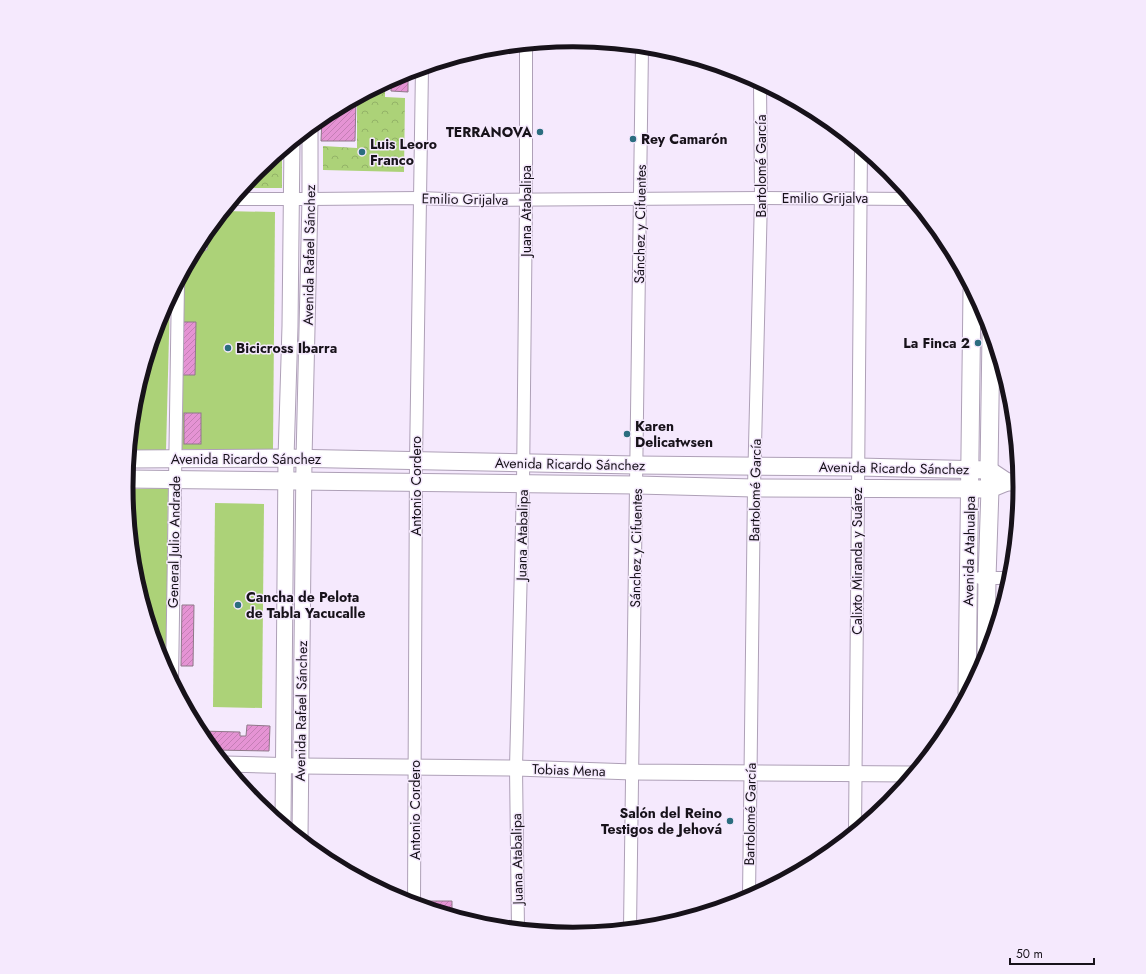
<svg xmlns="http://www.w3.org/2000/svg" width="1146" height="974" font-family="Jost,sans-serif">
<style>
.green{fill:#acd278}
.park{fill:url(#park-crowns)}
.building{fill:url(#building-hatch);stroke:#8f7889}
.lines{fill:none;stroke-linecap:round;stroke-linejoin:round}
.service-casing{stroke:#aea0b7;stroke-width:8}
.minor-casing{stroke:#aea0b7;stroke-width:14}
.tertiary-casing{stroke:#aea0b7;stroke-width:17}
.secondary-casing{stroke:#aea0b7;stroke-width:19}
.service{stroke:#fff;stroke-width:6}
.minor{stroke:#fff;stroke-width:12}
.tertiary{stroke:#fff;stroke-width:15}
.secondary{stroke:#fff;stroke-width:17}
.poi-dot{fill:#2b6d7f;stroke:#f5e9fd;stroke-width:1.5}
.labels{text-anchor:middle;stroke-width:3;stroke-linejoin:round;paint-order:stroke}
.poi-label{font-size:14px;font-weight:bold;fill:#17121a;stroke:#f5e9fd;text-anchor:start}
.street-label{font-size:14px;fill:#17121a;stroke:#f5e9fd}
.rim{fill:none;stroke:#17121a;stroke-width:5}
</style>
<defs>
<pattern id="park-crowns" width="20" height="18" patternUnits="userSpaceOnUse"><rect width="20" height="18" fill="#acd278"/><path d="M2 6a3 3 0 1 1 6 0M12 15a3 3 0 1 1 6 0" fill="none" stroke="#93b367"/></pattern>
<pattern id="building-hatch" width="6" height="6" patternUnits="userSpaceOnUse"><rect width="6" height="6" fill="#e593d4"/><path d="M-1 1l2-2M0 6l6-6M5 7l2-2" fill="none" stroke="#c47eb5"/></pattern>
</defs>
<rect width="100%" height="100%" fill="#f5e9fd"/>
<!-- green -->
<g class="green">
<polygon points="224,211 275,212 273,449 182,449 183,273 201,238"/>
<polygon points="170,298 166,450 130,450 135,400 160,316"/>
<polygon points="168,488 166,670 160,658 135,574 126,489"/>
<polygon points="215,503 264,504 262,708 213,707"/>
</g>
<!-- park -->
<g class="park">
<polygon points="385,83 385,97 405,98 404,172 323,170 323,146 357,148 357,98"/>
<polygon points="282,150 282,188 243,188 257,171"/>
</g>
<!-- building -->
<g class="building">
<polygon points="408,72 408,92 391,91 391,80"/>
<polygon points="356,99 355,141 321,141 322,118"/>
<polygon points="183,322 196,322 195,375 182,375"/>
<rect x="184" y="413" width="17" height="31"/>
<polygon points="182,605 194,605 193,666 181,666"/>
<polygon points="247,725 270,726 269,751 214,750 199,731 240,732 240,736 246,736"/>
<polygon points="424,901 452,901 452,915 424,907"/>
</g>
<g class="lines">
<!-- service casing -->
<g class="service-casing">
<polyline id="service" points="204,247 205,235"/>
</g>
<!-- minor casing -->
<g class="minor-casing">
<g id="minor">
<polyline points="234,199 310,199 419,198 472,200 761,198 912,199"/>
<polyline points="980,578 1010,578"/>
<polyline points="172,681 178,283"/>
<polyline points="855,831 861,148"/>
<polyline points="749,897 754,488 761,198 760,83"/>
<polyline points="414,904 416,461 422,68"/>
<polyline points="630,928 642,47"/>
<polyline points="518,929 516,768 523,485 526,199 526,45"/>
</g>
</g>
<!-- tertiary casing -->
<g class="tertiary-casing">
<g id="tertiary">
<polyline points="225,764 300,766 516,768 633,772 913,774"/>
<polyline points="283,824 286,458 290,326 292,142"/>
<polyline points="300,838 304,459 310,199 310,127"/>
</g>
</g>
<!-- secondary casing -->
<g class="secondary-casing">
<g id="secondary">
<polyline points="129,459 286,458 636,465 858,467 989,470 1007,482"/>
<polyline points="127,479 637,485 754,488 990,489 1007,482 1020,482"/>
<polyline points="986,656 987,578 990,489 989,470 991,334"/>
<polyline points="967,693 972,290"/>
</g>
</g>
<!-- service -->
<use href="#service" class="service"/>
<!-- minor -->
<use href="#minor" class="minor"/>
<!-- tertiary -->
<use href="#tertiary" class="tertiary"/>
<!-- secondary -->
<use href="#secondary" class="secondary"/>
</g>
<!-- markers -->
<g class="poi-dot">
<circle cx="540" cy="132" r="4"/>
<circle cx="633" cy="139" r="4"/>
<circle cx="362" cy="152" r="4"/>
<circle cx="978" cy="343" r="4"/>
<circle cx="228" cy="348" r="4"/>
<circle cx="627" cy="434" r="4"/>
<circle cx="238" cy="605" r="4"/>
<circle cx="730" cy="821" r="4"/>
</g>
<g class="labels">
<!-- poi labels -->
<g class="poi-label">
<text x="532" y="137" text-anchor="end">TERRANOVA</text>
<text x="641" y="144">Rey Camarón</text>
<text x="370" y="149">Luis Leoro<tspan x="370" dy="16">Franco</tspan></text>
<text x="970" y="348" text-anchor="end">La Finca 2</text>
<text x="236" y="353">Bicicross Ibarra</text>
<text x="635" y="431">Karen<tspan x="635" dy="16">Delicatwsen</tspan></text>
<text x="246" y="602">Cancha de Pelota<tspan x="246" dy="16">de Tabla Yacucalle</tspan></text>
<text x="722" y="818" text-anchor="end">Salón del Reino<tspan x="722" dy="16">Testigos de Jehová</tspan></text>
</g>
<!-- street labels -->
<g class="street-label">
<text transform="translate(761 166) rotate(-90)" y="5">Bartolomé García</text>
<text x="825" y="203">Emilio Grijalva</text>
<text transform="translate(465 199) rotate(1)" y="5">Emilio Grijalva</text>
<text transform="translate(526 211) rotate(-90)" y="5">Juana Atabalipa</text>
<text transform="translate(640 224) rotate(-89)" y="5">Sánchez y Cifuentes</text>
<text transform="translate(309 255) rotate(-89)" y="5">Avenida Rafael Sánchez</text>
<text x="246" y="464">Avenida Ricardo Sánchez</text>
<text transform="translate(570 464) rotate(1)" y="5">Avenida Ricardo Sánchez</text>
<text transform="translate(894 468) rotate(1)" y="5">Avenida Ricardo Sánchez</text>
<text transform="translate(416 486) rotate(-90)" y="5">Antonio Cordero</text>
<text transform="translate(755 490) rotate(-89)" y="5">Bartolomé García</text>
<text transform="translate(522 535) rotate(-89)" y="5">Juana Atabalipa</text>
<text transform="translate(174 542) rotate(-89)" y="5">General Julio Andrade</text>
<text transform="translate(636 548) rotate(-89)" y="5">Sánchez y Cifuentes</text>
<text transform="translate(969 551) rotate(-89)" y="5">Avenida Atahualpa</text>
<text transform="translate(857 561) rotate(-90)" y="5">Calixto Miranda y Suárez</text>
<text transform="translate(301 711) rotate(-89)" y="5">Avenida Rafael Sánchez</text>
<text transform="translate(569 770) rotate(2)" y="5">Tobias Mena</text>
<text transform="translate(415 810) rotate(-90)" y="5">Antonio Cordero</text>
<text transform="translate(750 814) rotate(-89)" y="5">Bartolomé García</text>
<text transform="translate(517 859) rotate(-91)" y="5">Juana Atabalipa</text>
</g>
</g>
<!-- crop -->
<path d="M0 0H1146V974H0ZM133 487a440 440 0 1 1 880 0a440 440 0 1 1-880 0Z" fill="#f5e9fd" fill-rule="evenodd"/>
<path class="rim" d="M133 487a440 440 0 1 1 880 0a440 440 0 1 1-880 0Z"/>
<!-- scale -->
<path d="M1010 958v6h84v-6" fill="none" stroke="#17121a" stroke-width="2"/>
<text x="1016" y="958" font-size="12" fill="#17121a" stroke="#f5e9fd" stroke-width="3" paint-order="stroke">50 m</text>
</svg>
